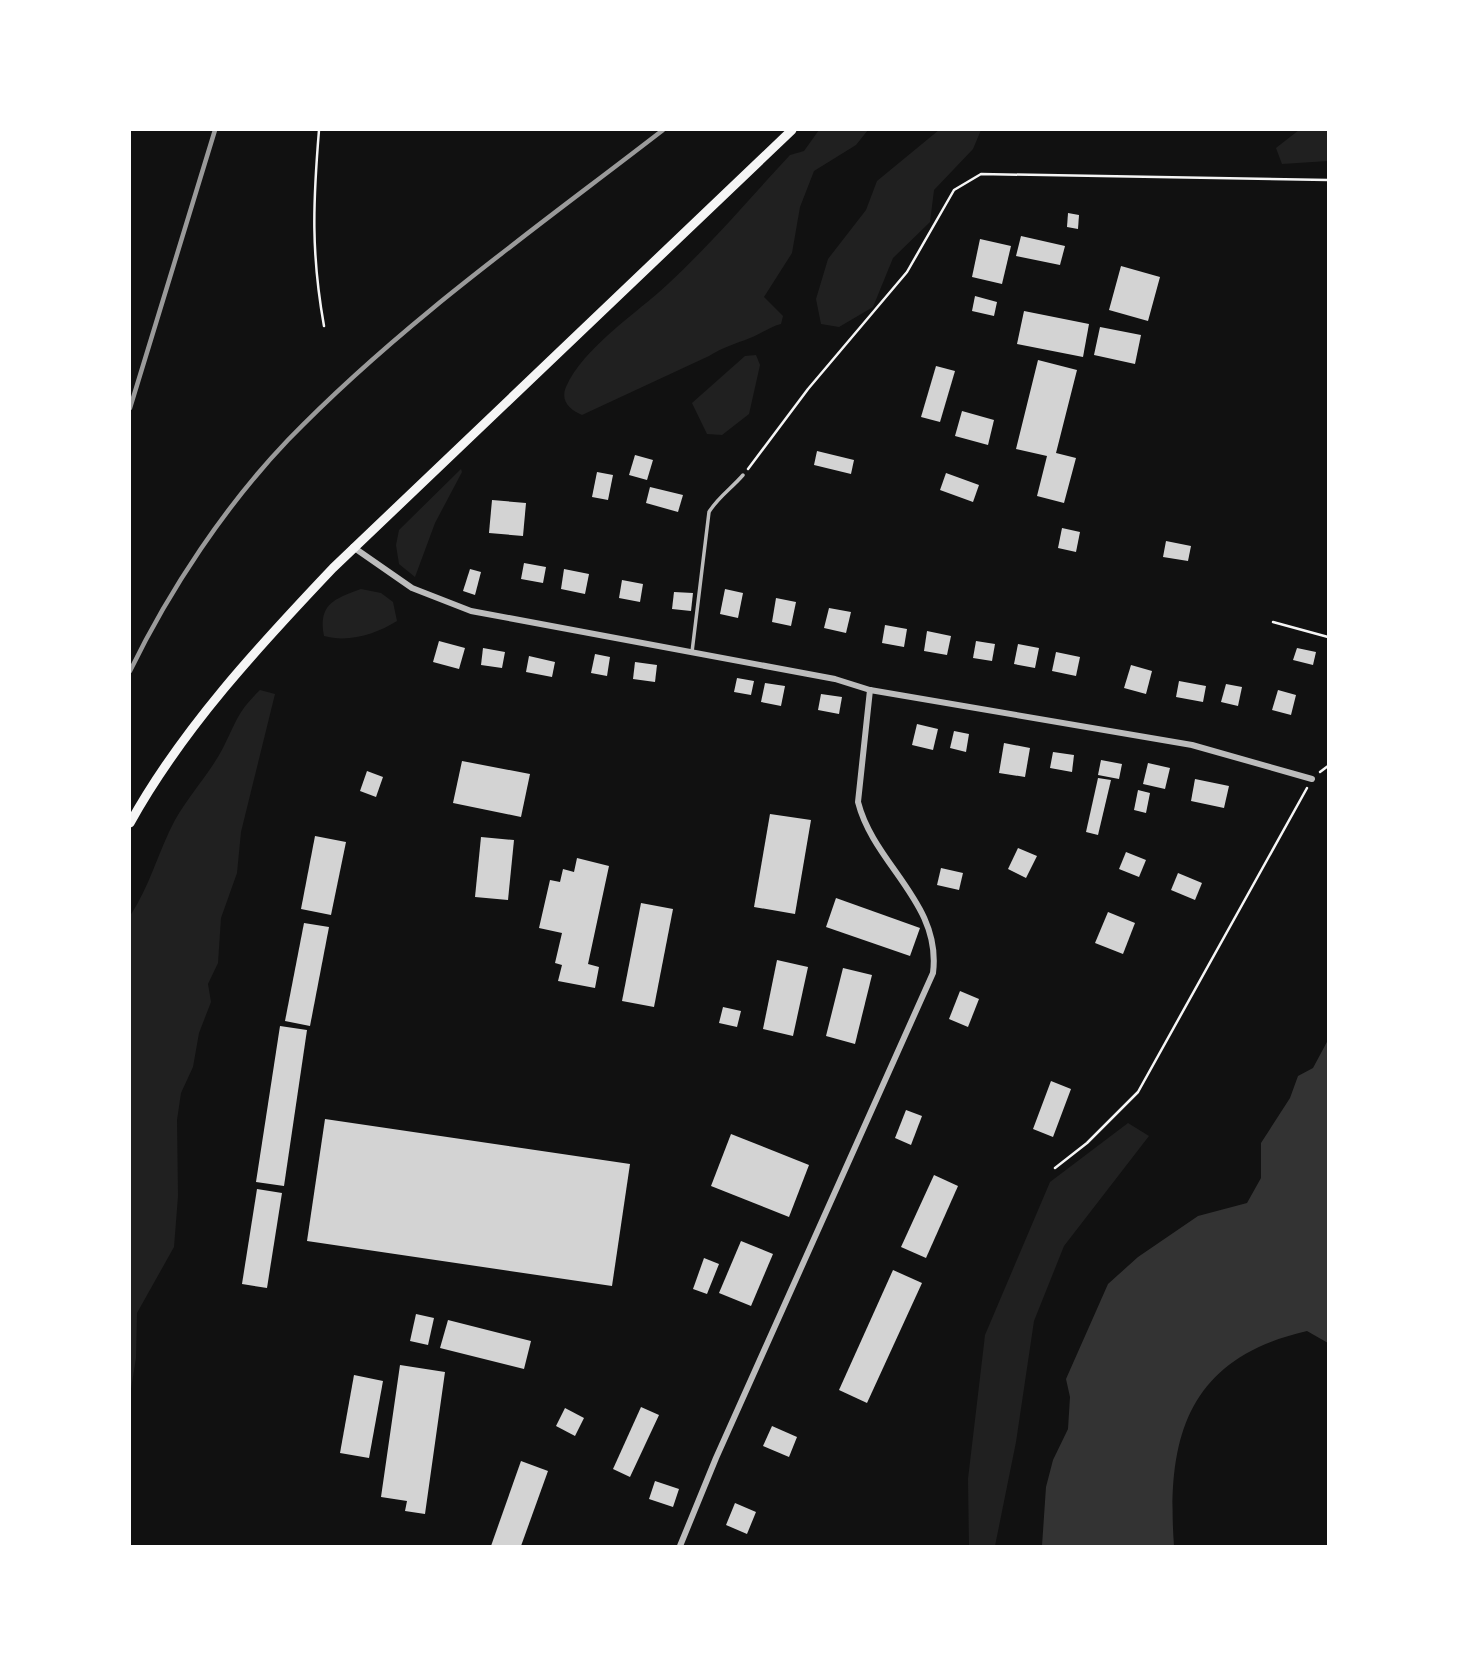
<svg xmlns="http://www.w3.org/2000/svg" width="1458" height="1676" font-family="Manrope,sans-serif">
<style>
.green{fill:#202020}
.water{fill:#333}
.building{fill:#d3d3d3}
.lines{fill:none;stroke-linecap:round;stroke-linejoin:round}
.path{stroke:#f5f5f5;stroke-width:2.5}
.service{stroke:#bcbcbc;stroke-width:3.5}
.minor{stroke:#bcbcbc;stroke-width:6}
.secondary{stroke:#f5f5f5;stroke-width:9}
.rail{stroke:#9a9a9a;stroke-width:4.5}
</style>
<rect width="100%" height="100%" fill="#111"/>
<!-- green -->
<g class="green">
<path d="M819 130H868L856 145 814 171 800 207 792 253 764 297 783 316 781 324C769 327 761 334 750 338 735 344 723 347 709 356L582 415C570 410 560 401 566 387 583 348 637 313 668 284 711 244 750 198 790 155L804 151Z"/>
<polygon points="939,130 981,130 973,149 934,190 930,222 893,258 873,307 839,327 821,324 816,299 828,259 866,210 877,181"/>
<polygon points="1299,130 1328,130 1328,161 1282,164 1276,148"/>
<polygon points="756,355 760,365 749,414 722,435 707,434 692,403 745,356"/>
<polygon points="461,469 462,472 435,523 415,577 399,564 396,545 399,530"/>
<path d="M361 589 381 593 393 602 397 621C376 634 349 643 324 636 318 604 334 599 361 589Z"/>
<path d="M260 690 275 694 241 832 237 873 221 918 218 963 208 984 211 1002 199 1033 193 1067 181 1093 177 1120 178 1196 174 1247 137 1313 136 1358 130 1395V916C150 886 158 852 175 820 189 795 210 773 223 748 236 722 238 711 260 690Z"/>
<polygon points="1128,1123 1149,1136 1064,1246 1034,1321 1016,1442 995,1546 969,1546 968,1479 985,1335 1050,1182"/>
</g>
<!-- water -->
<path class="water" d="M1328 1040V1343L1307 1331C1189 1358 1166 1435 1174 1546H1042L1046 1487 1053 1460 1068 1429 1070 1397 1066 1379 1108 1284 1138 1257 1198 1216 1247 1203 1261 1178V1143L1290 1098 1298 1076 1313 1068Z"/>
<!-- building -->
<g class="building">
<polygon points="1068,213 1079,215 1078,229 1067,227"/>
<polygon points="1021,236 1065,246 1060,265 1016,256"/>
<polygon points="980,239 1011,246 1002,284 972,277"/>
<polygon points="1121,266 1160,277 1148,321 1109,310"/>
<polygon points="975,296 997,302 994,316 972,311"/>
<polygon points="1024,311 1089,324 1083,357 1017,344"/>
<polygon points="1100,327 1141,335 1135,364 1094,355"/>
<polygon points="1038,360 1077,370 1056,453 1076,458 1064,503 1037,496 1047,456 1016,449"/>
<polygon points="936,366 955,371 940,422 921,417"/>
<polygon points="962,411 994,420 988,445 955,436"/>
<polygon points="817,451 854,460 851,474 814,465"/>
<polygon points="635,455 653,460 647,480 629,475"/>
<polygon points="597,472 613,475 608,500 592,497"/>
<polygon points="946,473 979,485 973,502 940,490"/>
<polygon points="650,487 683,495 678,512 646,503"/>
<polygon points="492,500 526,503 523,536 489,533"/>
<polygon points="1062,528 1080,532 1076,552 1058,548"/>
<polygon points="1166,541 1191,546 1188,561 1163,557"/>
<polygon points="524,563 546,567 543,583 521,579"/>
<polygon points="470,569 481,572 475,595 463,591"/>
<polygon points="564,569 589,574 585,594 561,589"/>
<polygon points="622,580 643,584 640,602 619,598"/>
<polygon points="725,589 743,593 738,618 720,614"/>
<polygon points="674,592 693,593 691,611 672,609"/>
<polygon points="776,598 796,602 791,626 772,622"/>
<polygon points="829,608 851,612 846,633 824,628"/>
<polygon points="885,625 907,629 904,647 882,643"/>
<polygon points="927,631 951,636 947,655 924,651"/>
<polygon points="439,641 465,648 459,669 433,662"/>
<polygon points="976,641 995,644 992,661 973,658"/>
<polygon points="1018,644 1039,648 1035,668 1014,664"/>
<polygon points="483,648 505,652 502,668 481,665"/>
<polygon points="1297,648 1316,652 1313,665 1293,660"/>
<polygon points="1056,652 1080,657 1076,676 1052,671"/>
<polygon points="595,654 610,657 607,676 591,673"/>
<polygon points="529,656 555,662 552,677 526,672"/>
<polygon points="635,662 657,665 655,682 633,679"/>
<polygon points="1131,665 1152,671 1146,694 1124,688"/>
<polygon points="737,678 754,681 751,695 734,692"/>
<polygon points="1179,681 1206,686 1203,702 1176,697"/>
<polygon points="765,683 785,686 781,706 761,702"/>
<polygon points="1226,684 1242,687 1238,706 1221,702"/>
<polygon points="1278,690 1296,695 1291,715 1272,710"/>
<polygon points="821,694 842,697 839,714 818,710"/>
<polygon points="917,724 938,729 933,750 912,745"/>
<polygon points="954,731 969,734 966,752 950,748"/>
<polygon points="1004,743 1030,748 1025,777 999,773"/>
<polygon points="1053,752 1074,755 1072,772 1050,768"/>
<polygon points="1101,760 1122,764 1119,779 1098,775"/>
<polygon points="462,761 530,774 521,817 453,803"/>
<polygon points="1148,763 1170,768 1165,789 1143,784"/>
<polygon points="367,771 383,777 376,797 360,791"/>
<polygon points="1098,778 1111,780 1098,835 1086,832"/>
<polygon points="1195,779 1229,786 1224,808 1191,801"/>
<polygon points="1138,790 1150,793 1146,813 1134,810"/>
<polygon points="770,814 811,820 795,914 754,907"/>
<polygon points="315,836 346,842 331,915 301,909"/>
<polygon points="481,837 514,840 508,900 475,897"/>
<polygon points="1018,848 1037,856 1026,878 1008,869"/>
<polygon points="1126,852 1146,860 1139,877 1119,869"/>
<polygon points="577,858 609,866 588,964 599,967 595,988 558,981 562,965 555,963 562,933 539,928 550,880 560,882 563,869 574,872"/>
<polygon points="941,868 963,873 959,890 937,885"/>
<polygon points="1178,873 1202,883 1195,900 1171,890"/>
<polygon points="836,898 920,928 910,956 826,927"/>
<polygon points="641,903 673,909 654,1007 622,1001"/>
<polygon points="1108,912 1135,923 1123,954 1095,943"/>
<polygon points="304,923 329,927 310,1026 285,1021"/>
<polygon points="777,960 808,967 793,1036 763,1029"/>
<polygon points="843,968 872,975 855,1044 826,1036"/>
<polygon points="960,991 979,999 968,1027 949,1019"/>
<polygon points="723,1007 741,1011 737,1027 719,1023"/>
<polygon points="280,1026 307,1030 284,1186 256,1182"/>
<polygon points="1051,1081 1071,1089 1053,1137 1033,1129"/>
<polygon points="906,1110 922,1116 911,1145 895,1138"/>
<polygon points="325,1119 630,1164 612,1286 307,1241"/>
<polygon points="731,1134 809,1165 789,1217 711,1186"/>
<polygon points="934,1175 958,1186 926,1258 901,1247"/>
<polygon points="257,1189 282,1193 267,1288 242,1284"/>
<polygon points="741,1241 773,1254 751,1306 719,1293"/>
<polygon points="704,1258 719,1264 707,1294 693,1289"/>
<polygon points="893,1270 922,1283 867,1403 839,1390"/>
<polygon points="416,1314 434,1318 428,1345 410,1341"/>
<polygon points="448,1320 531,1341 524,1369 440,1348"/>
<polygon points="400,1365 445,1372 425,1514 405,1511 407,1501 381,1497"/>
<polygon points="354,1375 383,1381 369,1458 340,1453"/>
<polygon points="641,1407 659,1415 630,1477 613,1469"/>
<polygon points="565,1408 584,1418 575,1436 556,1426"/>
<polygon points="772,1426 797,1437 789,1457 763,1446"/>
<polygon points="521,1461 548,1471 521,1546 491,1546"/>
<polygon points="655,1481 679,1489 673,1507 649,1499"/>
<polygon points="735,1503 756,1512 747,1534 726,1525"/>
</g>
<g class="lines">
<!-- path -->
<g class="path">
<path d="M319 130C313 203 311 253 324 326"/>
<polyline points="748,469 808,389 907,272 954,190 981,174 1328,180"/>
<polyline points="1273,622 1328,637"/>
<polyline points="1320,772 1328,766"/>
<polyline points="1055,1168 1087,1143 1138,1092 1307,788"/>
</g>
<!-- service -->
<path class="service" d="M692 652 709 512C718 497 732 488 743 475"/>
<!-- minor -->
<g class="minor">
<polyline points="353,547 412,588 471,611 835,679 870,690 1192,745 1312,779"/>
<path d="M680 1546 716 1458 933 973C942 903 874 865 858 802L870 690"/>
</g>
<!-- secondary -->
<path class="secondary" d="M130 823C182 729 259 646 333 568L792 130"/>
<!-- rail -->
<g class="rail">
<polyline points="130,408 215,130"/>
<path d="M130 671C170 589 225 506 288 440 401 323 535 229 663 130"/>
</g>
</g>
<!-- border -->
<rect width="1458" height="1676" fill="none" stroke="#ffffff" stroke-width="262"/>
</svg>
